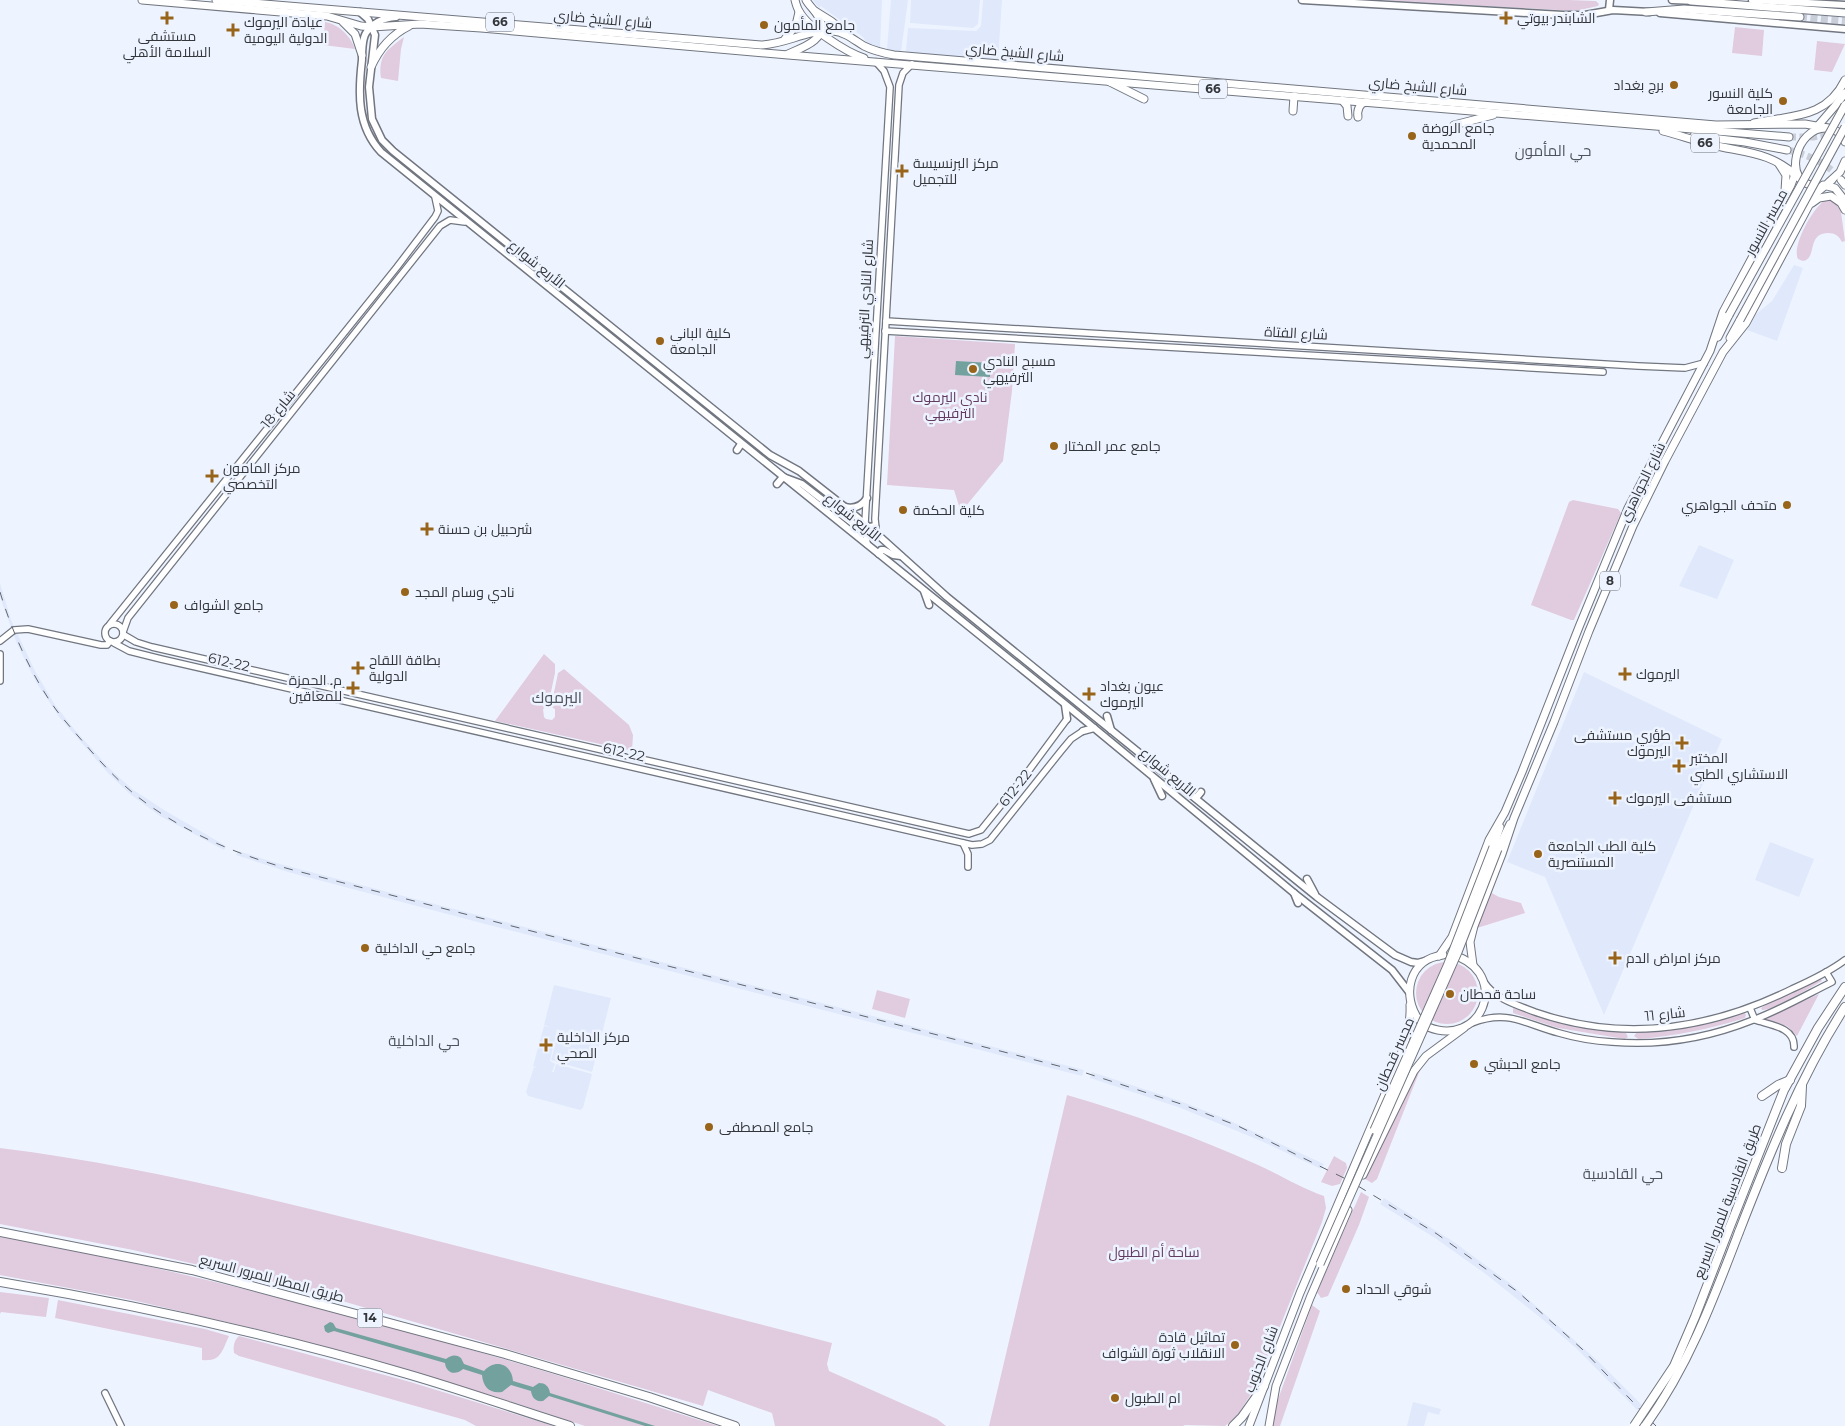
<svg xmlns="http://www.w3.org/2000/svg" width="1845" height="1426" font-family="Montserrat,Cairo,sans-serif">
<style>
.built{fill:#dfe9fb}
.green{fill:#e1cbdf}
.water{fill:#72a19e}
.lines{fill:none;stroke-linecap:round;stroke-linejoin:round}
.primary-tunnel{stroke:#c9ced8;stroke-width:7;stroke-dasharray:7 3.5;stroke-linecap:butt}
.tertiary-casing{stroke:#717680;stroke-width:8}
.secondary-casing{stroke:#717680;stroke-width:9}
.primary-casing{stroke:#717680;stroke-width:9}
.motorway-casing{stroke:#717680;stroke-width:10}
.tertiary{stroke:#fff;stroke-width:5.5}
.secondary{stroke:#fff;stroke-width:6}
.primary{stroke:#fff;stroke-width:7}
.motorway{stroke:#fff;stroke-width:8}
.rail{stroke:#61656b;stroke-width:1;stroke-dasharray:9 9;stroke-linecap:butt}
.primary-bridge-casing{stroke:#717680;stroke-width:9;stroke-linecap:butt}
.motorway-bridge-casing{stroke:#717680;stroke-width:10;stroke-linecap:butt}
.primary-bridge{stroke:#fff;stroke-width:7}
.motorway-bridge{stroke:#fff;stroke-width:8}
.poi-dot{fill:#986419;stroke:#eef4ff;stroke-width:2}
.labels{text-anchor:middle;stroke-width:5;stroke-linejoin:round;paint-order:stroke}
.shield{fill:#eef4ff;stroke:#6b6f75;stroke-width:1}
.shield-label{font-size:12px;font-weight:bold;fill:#33363a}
.poi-label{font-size:14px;fill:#33363a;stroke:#eef4ff;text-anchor:start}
.street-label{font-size:14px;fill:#33363a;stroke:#eef4ff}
.park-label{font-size:14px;fill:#633b61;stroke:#eef4ff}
.neighbourhood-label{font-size:15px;fill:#4e535c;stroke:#eef4ff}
.quarter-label{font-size:16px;fill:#4e535c;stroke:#eef4ff}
</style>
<rect width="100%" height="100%" fill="#eef4ff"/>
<!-- built -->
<g class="built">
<polygon points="813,0 882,0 880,49 867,44 863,37 821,6 819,8"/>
<polygon points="891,0 908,0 901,52 887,49"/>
<polygon points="911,0 980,0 978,24 973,28 910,23"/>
<polygon points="983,0 1002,0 998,60 907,52 906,51 908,28 976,31 981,26"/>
<polygon points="1794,265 1803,268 1777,341 1747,330 1755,315 1772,301"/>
<polygon points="1699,545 1734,560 1717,599 1679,586"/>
<polygon points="0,583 11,620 35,671 55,705 74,729 110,769 132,789 164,810 226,846 224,850 160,816 130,794 108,773 60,718 36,682 17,644 0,597"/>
<polygon points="1584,672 1722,739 1604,1015 1545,877 1507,862"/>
<polygon points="1770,842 1814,859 1799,897 1755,880"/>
<polygon points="238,851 280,864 415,899 1084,1070 1082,1076 485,924 288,872 236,855"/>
<polygon points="554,985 611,998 592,1072 551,1060 559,1030 557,1029 550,1061 555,1064 552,1072 554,1072 556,1064 592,1074 583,1108 580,1110 528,1096 526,1092 534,1067 538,1068 533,1066 544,1026 550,1027 544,1025"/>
<polygon points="1092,1072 1180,1101 1226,1119 1324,1164 1321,1169 1259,1140 1178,1107 1090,1078"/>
<polygon points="1384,1198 1454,1242 1511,1284 1599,1362 1642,1405 1637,1410 1576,1348 1542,1319 1487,1275 1435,1238 1380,1204"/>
<polygon points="1413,1402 1441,1409 1439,1415 1428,1412 1424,1426 1407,1426"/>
</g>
<!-- green -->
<g class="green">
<polygon points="1383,0 1568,0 1596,1 1599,4 1598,6 1575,11"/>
<path d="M325 22C339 24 351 37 355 49L323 45Z"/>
<polygon points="1735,27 1764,30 1762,56 1732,53"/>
<path d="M404 37 401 49 398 81 381 78C378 55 387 50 404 37Z"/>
<polygon points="1817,41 1845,44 1832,72 1814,70"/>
<path d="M1826 200 1835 202 1841 212 1845 241 1842 242C1839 236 1835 233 1828 233 1808 233 1816 255 1806 260 1803 262 1801 260 1798 259 1791 247 1814 205 1826 200Z"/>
<polygon points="895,336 1015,344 1012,391 1003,461 961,512 954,490 887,485"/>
<polygon points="1573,500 1618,509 1621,513 1574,620 1571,620 1531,605 1569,502"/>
<polygon points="544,654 555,664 555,673 548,706 543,709 544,717 546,719 552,720 555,717 555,709 551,707 558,673 564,669 629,725 633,735 632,751 495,721"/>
<polygon points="1490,892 1499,897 1521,903 1525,913 1477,928"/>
<circle cx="1447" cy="993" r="31"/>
<path d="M1820 978 1822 981C1809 988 1775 1010 1762 1010L1761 1008 1765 1005Z"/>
<polygon points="877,990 910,999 905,1018 872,1009"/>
<polygon points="1819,994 1797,1036 1787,1026 1762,1020"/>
<polygon points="1513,1008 1576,1026 1626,1033 1628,1037 1625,1039 1558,1028 1513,1013"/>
<path d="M1744 1012 1746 1015 1745 1018C1710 1029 1675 1036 1638 1039L1634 1036 1637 1032C1674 1031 1708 1023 1744 1012Z"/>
<polygon points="1422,1065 1377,1179 1372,1183 1365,1179 1413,1078"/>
<path d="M1067 1095C1132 1114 1196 1137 1258 1165 1280 1175 1301 1188 1324 1196L1326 1208 1322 1222 1256 1386 1237 1416 1225 1426 1185 1425 1183 1426H989Z"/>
<path d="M0 1148C131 1164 259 1196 387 1228 535 1266 683 1304 832 1343L827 1364 829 1371 937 1419 946 1426H775L772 1413 708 1390 703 1406 287 1285 133 1250 0 1224Z"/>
<polygon points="1334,1156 1346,1163 1347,1168 1340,1184 1332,1186 1321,1182"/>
<polygon points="1361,1192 1369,1197 1359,1225 1328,1296 1321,1298 1317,1292"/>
<path d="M0 1236C178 1269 354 1315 527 1366 591 1385 654 1406 718 1426H585L490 1395 282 1335 132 1300 0 1275Z"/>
<polygon points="0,1292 49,1298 46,1317 1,1312 0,1314"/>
<path d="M58 1300 205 1329 229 1336C222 1351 221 1362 202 1360V1348L55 1318Z"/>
<polygon points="1312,1305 1320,1311 1280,1426 1273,1426 1276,1405"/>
<path d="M239 1336 407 1381 554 1426H476L465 1420 239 1356 234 1353C233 1347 234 1340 239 1336Z"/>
</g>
<!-- water -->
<g class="water">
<polygon points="956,361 991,363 990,377 955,375"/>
<path d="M330 1322 333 1323 336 1328 446 1359C451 1355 456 1354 461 1358L464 1364 484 1371C495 1358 512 1364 513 1381L533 1387 539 1383C545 1383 549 1386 550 1393L655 1426H645L549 1396 543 1401C536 1402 532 1398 531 1391L511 1385 502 1392C490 1394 483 1387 482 1375L463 1369C455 1376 446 1373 445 1363L334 1331 328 1333 325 1331 324 1326Z"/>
</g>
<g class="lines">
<!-- primary-tunnel -->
<g class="primary-tunnel">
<polyline points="1800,17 1845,21"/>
<polyline points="1789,137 1813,137 1831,134"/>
<path d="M1787 150C1809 155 1825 162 1841 179"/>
</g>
<!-- tertiary casing -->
<g class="tertiary-casing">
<g id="tertiary">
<polyline points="886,321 1638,366 1685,368 1704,363"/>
<polyline points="885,331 1603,372"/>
<polyline points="876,529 875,519 899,85 903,73 912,64"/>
<polyline points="867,544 865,523 890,87 884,71 876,62"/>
<circle cx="114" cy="633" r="9"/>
<polyline points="110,624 397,267 435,217 438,211 435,197"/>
<polyline points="123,632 128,618 440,226 450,220 465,222"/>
<polyline points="124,635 136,642 152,647 969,834 981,830 1027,773 1067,719"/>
<polyline points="0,641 14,630 28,629 101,645 107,645 110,641"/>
<polyline points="114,643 129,651 161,659 972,845 982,844 990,840 1061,751 1071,739 1083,731"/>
<polyline points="0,654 0,681"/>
<polyline points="963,843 968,854 968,867"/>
<path d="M1484 982C1495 999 1517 1005 1535 1012 1624 1043 1709 1030 1792 989 1810 981 1829 972 1845 960"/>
<path d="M1750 1008 1755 1020C1770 1025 1795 1027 1794 1047"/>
<path d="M1472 1023C1508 1009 1525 1024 1559 1033 1576 1038 1594 1041 1612 1042 1659 1046 1708 1038 1753 1020 1780 1010 1806 995 1832 982L1826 972"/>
<polyline points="105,1393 121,1426"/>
</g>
</g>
<!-- secondary casing -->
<g class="secondary-casing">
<g id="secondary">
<polyline points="1302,0 1563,15 1585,15 1613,10 1650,12"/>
<polyline points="1672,0 1696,1"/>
<polyline points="1752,0 1845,5"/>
<polyline points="1609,10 1610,0"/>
<polyline points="360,12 368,19 375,35 369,87 372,119 382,140 393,151 770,455 799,471 845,507 877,534 947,597 1317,897 1395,955 1411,962 1418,963 1425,961"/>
<polyline points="1660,13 1845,29"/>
<path d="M396 17C384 18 373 22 366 33 362 39 362 52 362 60 358 94 357 126 381 152L1065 704 1294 893 1392 970 1409 992"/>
<polyline points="737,450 741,444"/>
<polyline points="777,484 783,477 802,484 856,526 865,528 875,526"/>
<path d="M845 507C854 509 862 506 867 498"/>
<polyline points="879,554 881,550 884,550 893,555 901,556"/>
<polyline points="924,591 929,605"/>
<polyline points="1065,705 1067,719"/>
<polyline points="1107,716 1111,730"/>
<polyline points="1083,731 1094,728"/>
<polyline points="1154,779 1162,796"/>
<polyline points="1196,798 1201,792"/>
<polyline points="1307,879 1315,894"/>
<polyline points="1294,893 1298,903"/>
</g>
</g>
<!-- primary casing -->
<g class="primary-casing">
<g id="primary">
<polyline points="142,0 327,16 361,26 372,27 420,24 481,28 788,55 1789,137"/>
<path d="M216 0 761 45C787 44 805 30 833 31 845 32 854 40 864 46 874 51 883 53 894 55L1716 125 1805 124 1833 129"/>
<path d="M795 0C796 4 797 8 799 11 808 28 846 52 864 58"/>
<polyline points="1691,1 1845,13"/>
<polyline points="815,11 831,21 847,34"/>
<polyline points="1646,12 1684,9 1800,17"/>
<polyline points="343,22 355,34 362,55"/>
<polyline points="785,39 796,25 799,12"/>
<path d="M788 54C801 48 828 40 820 20 817 12 810 7 806 0"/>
<path d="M371 67C379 49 391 35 409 26"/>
<polyline points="1110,82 1144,99"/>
<polyline points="1342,100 1347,106 1348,116"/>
<polyline points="1293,111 1294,96"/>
<path d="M1358 117C1357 111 1359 103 1366 102"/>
<path d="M1754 123C1792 115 1826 119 1845 80"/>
<polyline points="1454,125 1493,115"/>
<polyline points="1816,128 1835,106 1845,93"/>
<path d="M1663 131C1679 135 1695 141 1712 145 1748 153 1772 152 1800 179"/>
<polyline points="1694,136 1745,142 1787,150"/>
<polyline points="1779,164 1786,175 1785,191"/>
<polyline points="1841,180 1845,185"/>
<polyline points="1829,182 1840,172 1845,161"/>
<polyline points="1823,185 1835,188 1845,201"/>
<path d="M1817 186C1780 185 1796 126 1827 128 1836 129 1842 134 1845 142"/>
<polyline points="1812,203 1819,198 1831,196 1841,203 1845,210"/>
<polyline points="1718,337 1729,315"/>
<polyline points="1730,338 1740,320"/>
<polyline points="1493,847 1500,827"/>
<polyline points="1498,849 1510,824"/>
<polyline points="1439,956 1452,937 1489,840 1505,812 1522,772 1579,627 1628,508 1710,351 1723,312 1791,185 1794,177 1795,167"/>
<polyline points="1473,965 1470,942 1474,926 1502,854 1514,818 1554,722 1589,631 1633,526 1665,461 1723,352 1746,323 1815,194 1832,180"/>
<path d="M1419 1020C1401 995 1409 959 1443 955"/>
<path d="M1428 1027C1480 1048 1510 979 1459 957"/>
<polyline points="1363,1175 1414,1071 1426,1056 1464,1028"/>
<path d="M1249 1426 1300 1293 1397 1066C1404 1046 1411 1027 1410 1005"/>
<polyline points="1269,1426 1276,1386 1310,1298 1348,1210"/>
</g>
</g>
<!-- motorway casing -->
<g class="motorway-casing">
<g id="motorway">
<polyline points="1762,1096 1778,1085 1790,1080"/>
<polyline points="1782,1168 1786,1144 1801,1106 1802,1086"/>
<polyline points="1729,1229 1784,1090 1818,1028 1845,987"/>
<polyline points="0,1232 192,1270 505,1354 649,1397 735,1426"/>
<path d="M1739 1232C1769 1155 1800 1077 1845 1007"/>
<path d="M0 1282C137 1305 274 1335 407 1374 462 1390 516 1409 570 1426"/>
<polyline points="1233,1426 1242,1417 1264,1386"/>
</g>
</g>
<!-- tertiary -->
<use href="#tertiary" class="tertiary"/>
<!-- secondary -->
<use href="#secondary" class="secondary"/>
<!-- primary -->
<use href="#primary" class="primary"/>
<!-- motorway -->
<use href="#motorway" class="motorway"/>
<!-- rail -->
<g class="rail">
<path d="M0 592C12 632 32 677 57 711 68 725 80 738 91 751 108 770 125 788 146 803 190 835 241 856 293 870L1086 1073 1181 1104 1238 1126 1348 1180"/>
<polyline points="1358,1186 1437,1234 1518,1292 1582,1349 1656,1426"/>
</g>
<!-- primary-bridge casing -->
<g class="primary-bridge-casing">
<g id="primary-bridge">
<polyline points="1729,315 1845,105"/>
<polyline points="1740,320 1845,127"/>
<polyline points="1374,1130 1447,966 1493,847"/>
<polyline points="1320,1264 1458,952 1498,849"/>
</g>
</g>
<!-- motorway-bridge casing -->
<g class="motorway-bridge-casing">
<g id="motorway-bridge">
<polyline points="1634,1426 1674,1366 1695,1317 1729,1229"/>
<path d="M1645 1426C1688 1367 1713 1300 1739 1232"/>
</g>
</g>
<!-- primary-bridge -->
<use href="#primary-bridge" class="primary-bridge"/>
<!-- motorway-bridge -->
<use href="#motorway-bridge" class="motorway-bridge"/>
</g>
<!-- markers -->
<g class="poi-dot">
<path d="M164.5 10.5h5v5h5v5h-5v5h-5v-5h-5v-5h5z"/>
<path d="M1503.5 10.5h5v5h5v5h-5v5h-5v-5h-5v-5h5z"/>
<circle cx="764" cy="25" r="5"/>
<path d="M230.5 22.5h5v5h5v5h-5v5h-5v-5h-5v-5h5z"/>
<circle cx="1674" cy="85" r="5"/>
<circle cx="1783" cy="101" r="5"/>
<circle cx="1412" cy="136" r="5"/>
<path d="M899.5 163.5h5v5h5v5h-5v5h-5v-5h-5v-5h5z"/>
<circle cx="660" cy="341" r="5"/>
<circle cx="973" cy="369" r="5"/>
<circle cx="1054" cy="446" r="5"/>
<path d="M209.5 468.5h5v5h5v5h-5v5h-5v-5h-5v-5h5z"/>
<circle cx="1787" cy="505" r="5"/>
<circle cx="903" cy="510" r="5"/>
<path d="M424.5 521.5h5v5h5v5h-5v5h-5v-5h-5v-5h5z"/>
<circle cx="405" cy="592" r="5"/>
<circle cx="174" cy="605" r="5"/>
<path d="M355.5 660.5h5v5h5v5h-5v5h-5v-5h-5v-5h5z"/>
<path d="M1622.5 666.5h5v5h5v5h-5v5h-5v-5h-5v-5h5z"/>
<path d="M350.5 680.5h5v5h5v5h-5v5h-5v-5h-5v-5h5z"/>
<path d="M1086.5 686.5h5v5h5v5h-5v5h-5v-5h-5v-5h5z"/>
<path d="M1679.5 735.5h5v5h5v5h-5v5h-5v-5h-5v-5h5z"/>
<path d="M1676.5 758.5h5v5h5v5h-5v5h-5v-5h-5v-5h5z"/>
<path d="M1612.5 790.5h5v5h5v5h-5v5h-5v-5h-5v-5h5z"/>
<circle cx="1538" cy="854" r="5"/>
<circle cx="365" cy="948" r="5"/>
<path d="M1612.5 950.5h5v5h5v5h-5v5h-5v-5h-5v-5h5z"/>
<circle cx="1450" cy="994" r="5"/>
<path d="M543.5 1037.5h5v5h5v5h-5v5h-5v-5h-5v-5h5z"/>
<circle cx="1474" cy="1064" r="5"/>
<circle cx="709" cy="1127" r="5"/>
<circle cx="1346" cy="1289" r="5"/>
<circle cx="1235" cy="1345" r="5"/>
<circle cx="1115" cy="1398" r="5"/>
</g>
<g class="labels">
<!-- shield labels -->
<g class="shield">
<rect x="486" y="12.5" width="28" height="19" rx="4"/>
<rect x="1199" y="79.5" width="28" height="19" rx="4"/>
<rect x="1691" y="133.5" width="28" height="19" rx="4"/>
<rect x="1600" y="571.5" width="20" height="19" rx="4"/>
<rect x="357.5" y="1308.5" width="25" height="19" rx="4"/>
</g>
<g class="shield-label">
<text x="500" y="26">66</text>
<text x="1213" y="93">66</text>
<text x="1705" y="147">66</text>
<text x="1610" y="585">8</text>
<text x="370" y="1322">14</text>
</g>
<!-- poi labels -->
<g class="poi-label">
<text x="1517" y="23">الشابندر بيوتي</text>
<text x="244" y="27">عيادة اليرموك<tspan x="244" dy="16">الدولية اليومية</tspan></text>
<text x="774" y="30">جامع المأمون</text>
<text x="167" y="41" text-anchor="middle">مستشفى<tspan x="167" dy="16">السلامة الأهلي</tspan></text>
<text x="1664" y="90" text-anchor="end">برج بغداد</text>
<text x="1773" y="98" text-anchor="end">كلية النسور<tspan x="1773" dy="16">الجامعة</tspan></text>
<text x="1422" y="133">جامع الروضة<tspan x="1422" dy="16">المحمدية</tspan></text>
<text x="913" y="168">مركز البرنسيسة<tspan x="913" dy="16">للتجميل</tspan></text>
<text x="670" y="338">كلية الباني<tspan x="670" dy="16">الجامعة</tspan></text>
<text x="983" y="366">مسبح النادي<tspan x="983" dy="16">الترفيهي</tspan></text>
<text x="1064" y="451">جامع عمر المختار</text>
<text x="223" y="473">مركز المامون<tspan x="223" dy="16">التخصصي</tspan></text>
<text x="1777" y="510" text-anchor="end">متحف الجواهري</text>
<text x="913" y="515">كلية الحكمة</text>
<text x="438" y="534">شرحبيل بن حسنة</text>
<text x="415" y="597">نادي وسام المجد</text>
<text x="184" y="610">جامع الشواف</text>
<text x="369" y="665">بطاقة اللقاح<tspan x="369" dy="16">الدولية</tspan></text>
<text x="1636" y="679">اليرموك</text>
<text x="342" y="685" text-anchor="end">م. الحمزة<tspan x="342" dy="16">للمعاقين</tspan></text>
<text x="1100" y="691">عيون بغداد<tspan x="1100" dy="16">اليرموك</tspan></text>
<text x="1671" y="740" text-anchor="end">طؤري مستشفى<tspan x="1671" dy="16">اليرموك</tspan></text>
<text x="1690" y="763">المختبر<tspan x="1690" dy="16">الاستشاري الطبي</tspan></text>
<text x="1626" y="803">مستشفى اليرموك</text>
<text x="1548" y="851">كلية الطب الجامعة<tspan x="1548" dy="16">المستنصرية</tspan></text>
<text x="375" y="953">جامع حي الداخلية</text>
<text x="1626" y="963">مركز امراض الدم</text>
<text x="1460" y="999">ساحة قحطان</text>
<text x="557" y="1042">مركز الداخلية<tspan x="557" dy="16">الصحي</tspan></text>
<text x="1484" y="1069">جامع الحبشي</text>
<text x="719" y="1132">جامع المصطفى</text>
<text x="1356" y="1294">شوقي الحداد</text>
<text x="1225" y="1342" text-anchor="end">تماثيل قادة<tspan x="1225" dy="16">الانقلاب ثورة الشواف</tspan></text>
<text x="1125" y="1403">ام الطبول</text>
</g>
<!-- street labels -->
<g class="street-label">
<text transform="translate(603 19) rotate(5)" y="5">شارع الشيخ ضاري</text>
<text transform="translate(1015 52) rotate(5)" y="5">شارع الشيخ ضاري</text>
<text transform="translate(1418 86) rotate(5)" y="5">شارع الشيخ ضاري</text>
<text transform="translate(1766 222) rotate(-61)" y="5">مجسر النسور</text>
<text transform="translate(537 264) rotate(39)" y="5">الأربع شوارع</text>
<text transform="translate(865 299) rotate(-87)" y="5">شارع النادي الترفيهي</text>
<text transform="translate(1296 333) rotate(3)" y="5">شارع الفتاة</text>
<text transform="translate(278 409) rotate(-51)" y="5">شارع 18</text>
<text transform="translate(1642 482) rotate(-64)" y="5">شارع الجواهري</text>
<text transform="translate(853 517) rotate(39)" y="5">الأربع شوارع</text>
<text transform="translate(229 662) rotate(13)" y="5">612-22</text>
<text transform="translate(624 752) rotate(13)" y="5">612-22</text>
<text transform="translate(1168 772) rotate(40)" y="5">الأربع شوارع</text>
<text transform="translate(1015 788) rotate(-52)" y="5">612-22</text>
<text transform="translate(1665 1014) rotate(-6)" y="5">شارع 11</text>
<text transform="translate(1394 1054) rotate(-66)" y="5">مجسر قحطان</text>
<text transform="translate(1727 1201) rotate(-69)" y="5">طريق القادسية للمرور السريع</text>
<text transform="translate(272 1278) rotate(15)" y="5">طريق المطار للمرور السريع</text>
<text transform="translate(1261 1359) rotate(-69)" y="5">شارع الجنوب</text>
</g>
<!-- park labels -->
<g class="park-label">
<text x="950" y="402">نادي اليرموك<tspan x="950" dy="16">الترفيهي</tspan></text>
<text x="1154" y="1257">ساحة أم الطبول</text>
</g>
<!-- neighbourhood labels -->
<g class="neighbourhood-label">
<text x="1553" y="156">حي المأمون</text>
<text x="424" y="1046">حي الداخلية</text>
<text x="1623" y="1179">حي القادسية</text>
</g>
<!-- quarter labels -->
<g class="quarter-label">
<text x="557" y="703">اليرموك</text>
</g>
</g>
</svg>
